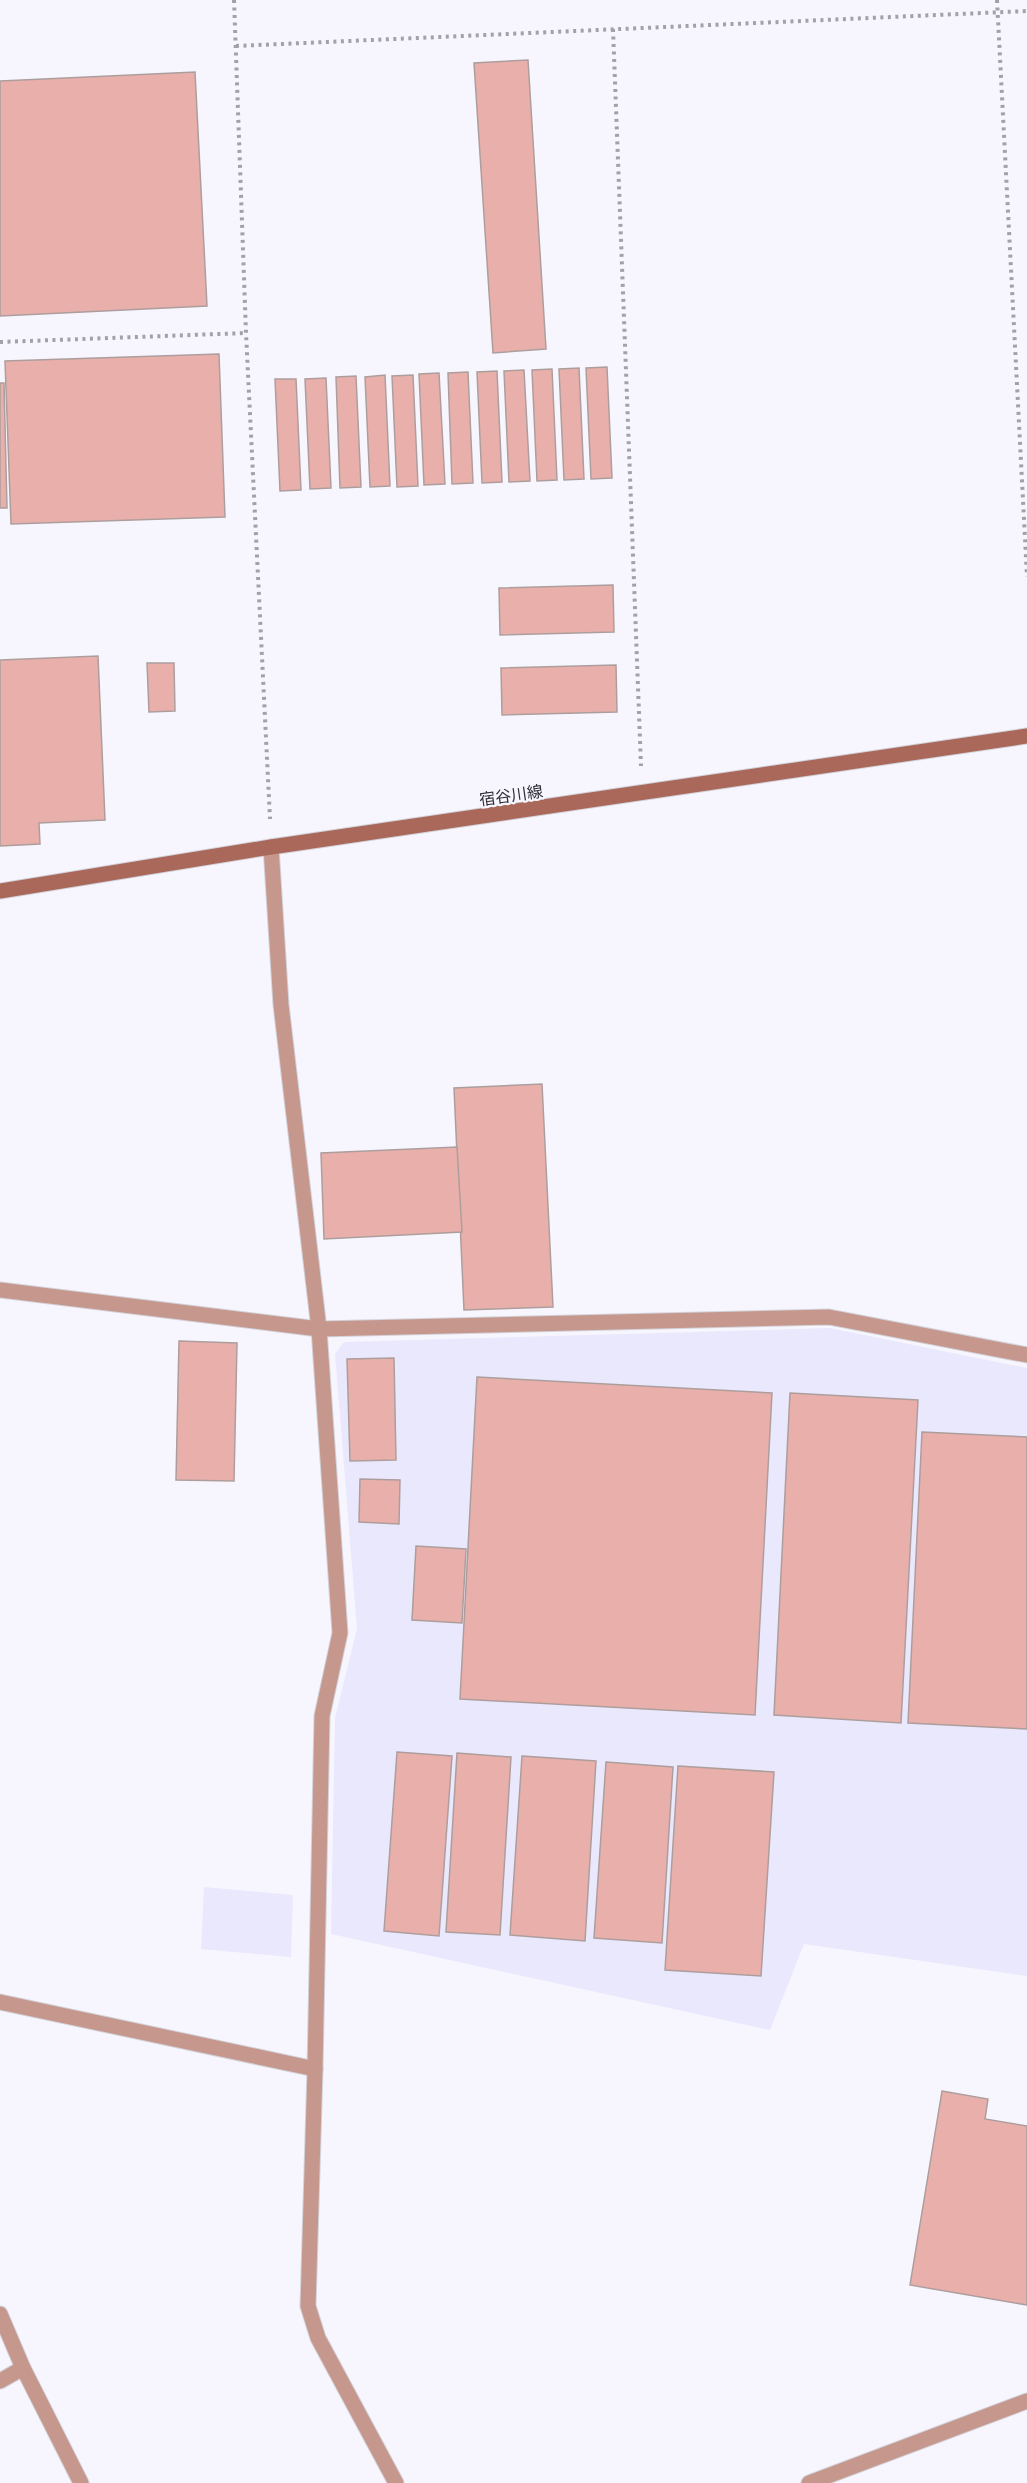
<svg xmlns="http://www.w3.org/2000/svg" width="1027" height="2483" font-family="'Golos Text','Noto Sans JP',sans-serif">
<style>
.built{fill:#eae8fd}
.building{fill:#e9b0ab;stroke:#ad9e9d;stroke-width:1.5}
.lines{fill:none;stroke-linecap:round;stroke-linejoin:round}
.street-casing{stroke:#d3d2d9;stroke-width:17}
.secondary-casing{stroke:#d3d2d9;stroke-width:17}
.path{stroke:#a2a1a8;stroke-width:4;stroke-dasharray:3 4.5;stroke-linecap:butt}
.street{stroke:#c5978d;stroke-width:15}
.secondary{stroke:#a9685a;stroke-width:15}
.labels{text-anchor:middle;stroke-width:4.5;stroke-linejoin:round;paint-order:stroke}
.street-label{font-size:16px;fill:#2f2e33;stroke:#f7f6fe}
</style>
<rect width="100%" height="100%" fill="#f7f6fe"/>
<!-- built -->
<g class="built">
<polygon points="830,1328 1027,1368 1027,1976 804,1944 770,2030 331,1934 335,1718 357,1629 335,1354 344,1342"/>
<polygon points="204,1887 293,1895 291,1957 201,1949"/>
</g>
<!-- building -->
<g class="building">
<polygon points="528,60 546,349 493,353 474,63"/>
<polygon points="195,72 207,306 0,316 0,81"/>
<polygon points="219,354 225,517 11,524 5,361"/>
<polygon points="607,367 612,478 591,479 586,368"/>
<polygon points="579,368 584,479 564,480 559,369"/>
<polygon points="552,369 557,480 537,481 532,370"/>
<polygon points="524,370 530,481 509,482 504,371"/>
<polygon points="497,371 502,482 482,483 477,372"/>
<polygon points="468,372 473,483 452,484 448,373"/>
<polygon points="439,373 445,484 424,485 419,374"/>
<polygon points="385,375 390,486 370,487 365,377"/>
<polygon points="413,375 418,486 397,487 392,376"/>
<polygon points="356,376 361,487 340,488 336,377"/>
<polygon points="326,378 331,488 310,489 305,379"/>
<polygon points="275,379 296,379 301,490 280,491"/>
<polygon points="0,383 4,383 7,508 0,508"/>
<polygon points="613,585 614,632 500,635 499,588"/>
<polygon points="98,656 105,820 39,823 40,844 0,846 0,660"/>
<polygon points="147,663 174,663 175,711 149,712"/>
<polygon points="616,665 617,712 502,715 501,668"/>
<polygon points="542,1084 553,1307 464,1310 454,1088"/>
<polygon points="457,1147 462,1232 324,1239 321,1153"/>
<polygon points="179,1341 237,1343 234,1481 176,1480"/>
<polygon points="394,1358 396,1460 350,1461 347,1359"/>
<polygon points="477,1377 772,1393 755,1715 460,1699"/>
<polygon points="790,1393 918,1400 901,1723 774,1715"/>
<polygon points="922,1432 1027,1437 1027,1729 908,1723"/>
<polygon points="360,1479 400,1480 399,1524 359,1522"/>
<polygon points="416,1546 466,1549 462,1623 412,1620"/>
<polygon points="397,1752 452,1756 439,1936 384,1931"/>
<polygon points="457,1753 511,1757 500,1935 446,1932"/>
<polygon points="522,1756 596,1761 585,1941 510,1935"/>
<polygon points="606,1762 673,1767 662,1943 594,1938"/>
<polygon points="678,1766 774,1772 761,1976 665,1970"/>
<polygon points="942,2091 988,2099 985,2119 1027,2126 1027,2305 910,2285"/>
</g>
<g class="lines">
<!-- street casing -->
<g class="street-casing">
<g id="street">
<polyline points="0,1290 319,1329 829,1317 1027,1355"/>
<polyline points="0,2002 315,2069 322,1716 340,1633 319,1329 281,1005 271,847"/>
<polyline points="315,2069 308,2306 318,2338 396,2483"/>
<polyline points="0,2314 23,2368 0,2381"/>
<polyline points="23,2368 81,2483"/>
<polyline points="809,2483 1027,2401"/>
</g>
</g>
<!-- secondary casing -->
<g class="secondary-casing">
<polyline id="secondary" points="0,891 271,847 1027,736"/>
</g>
<!-- path -->
<g class="path">
<polyline points="234,0 246,333 270,819"/>
<polyline points="997,0 1027,577"/>
<polyline points="613,29 641,766"/>
<polyline points="236,46 1027,11"/>
<polyline points="0,342 246,333"/>
</g>
<!-- street -->
<use href="#street" class="street"/>
<!-- secondary -->
<use href="#secondary" class="secondary"/>
</g>
<g class="labels">
<!-- street labels -->
<g class="street-label">
<text transform="translate(511 795) rotate(-8)" y="6">宿谷川線</text>
</g>
</g>
</svg>
